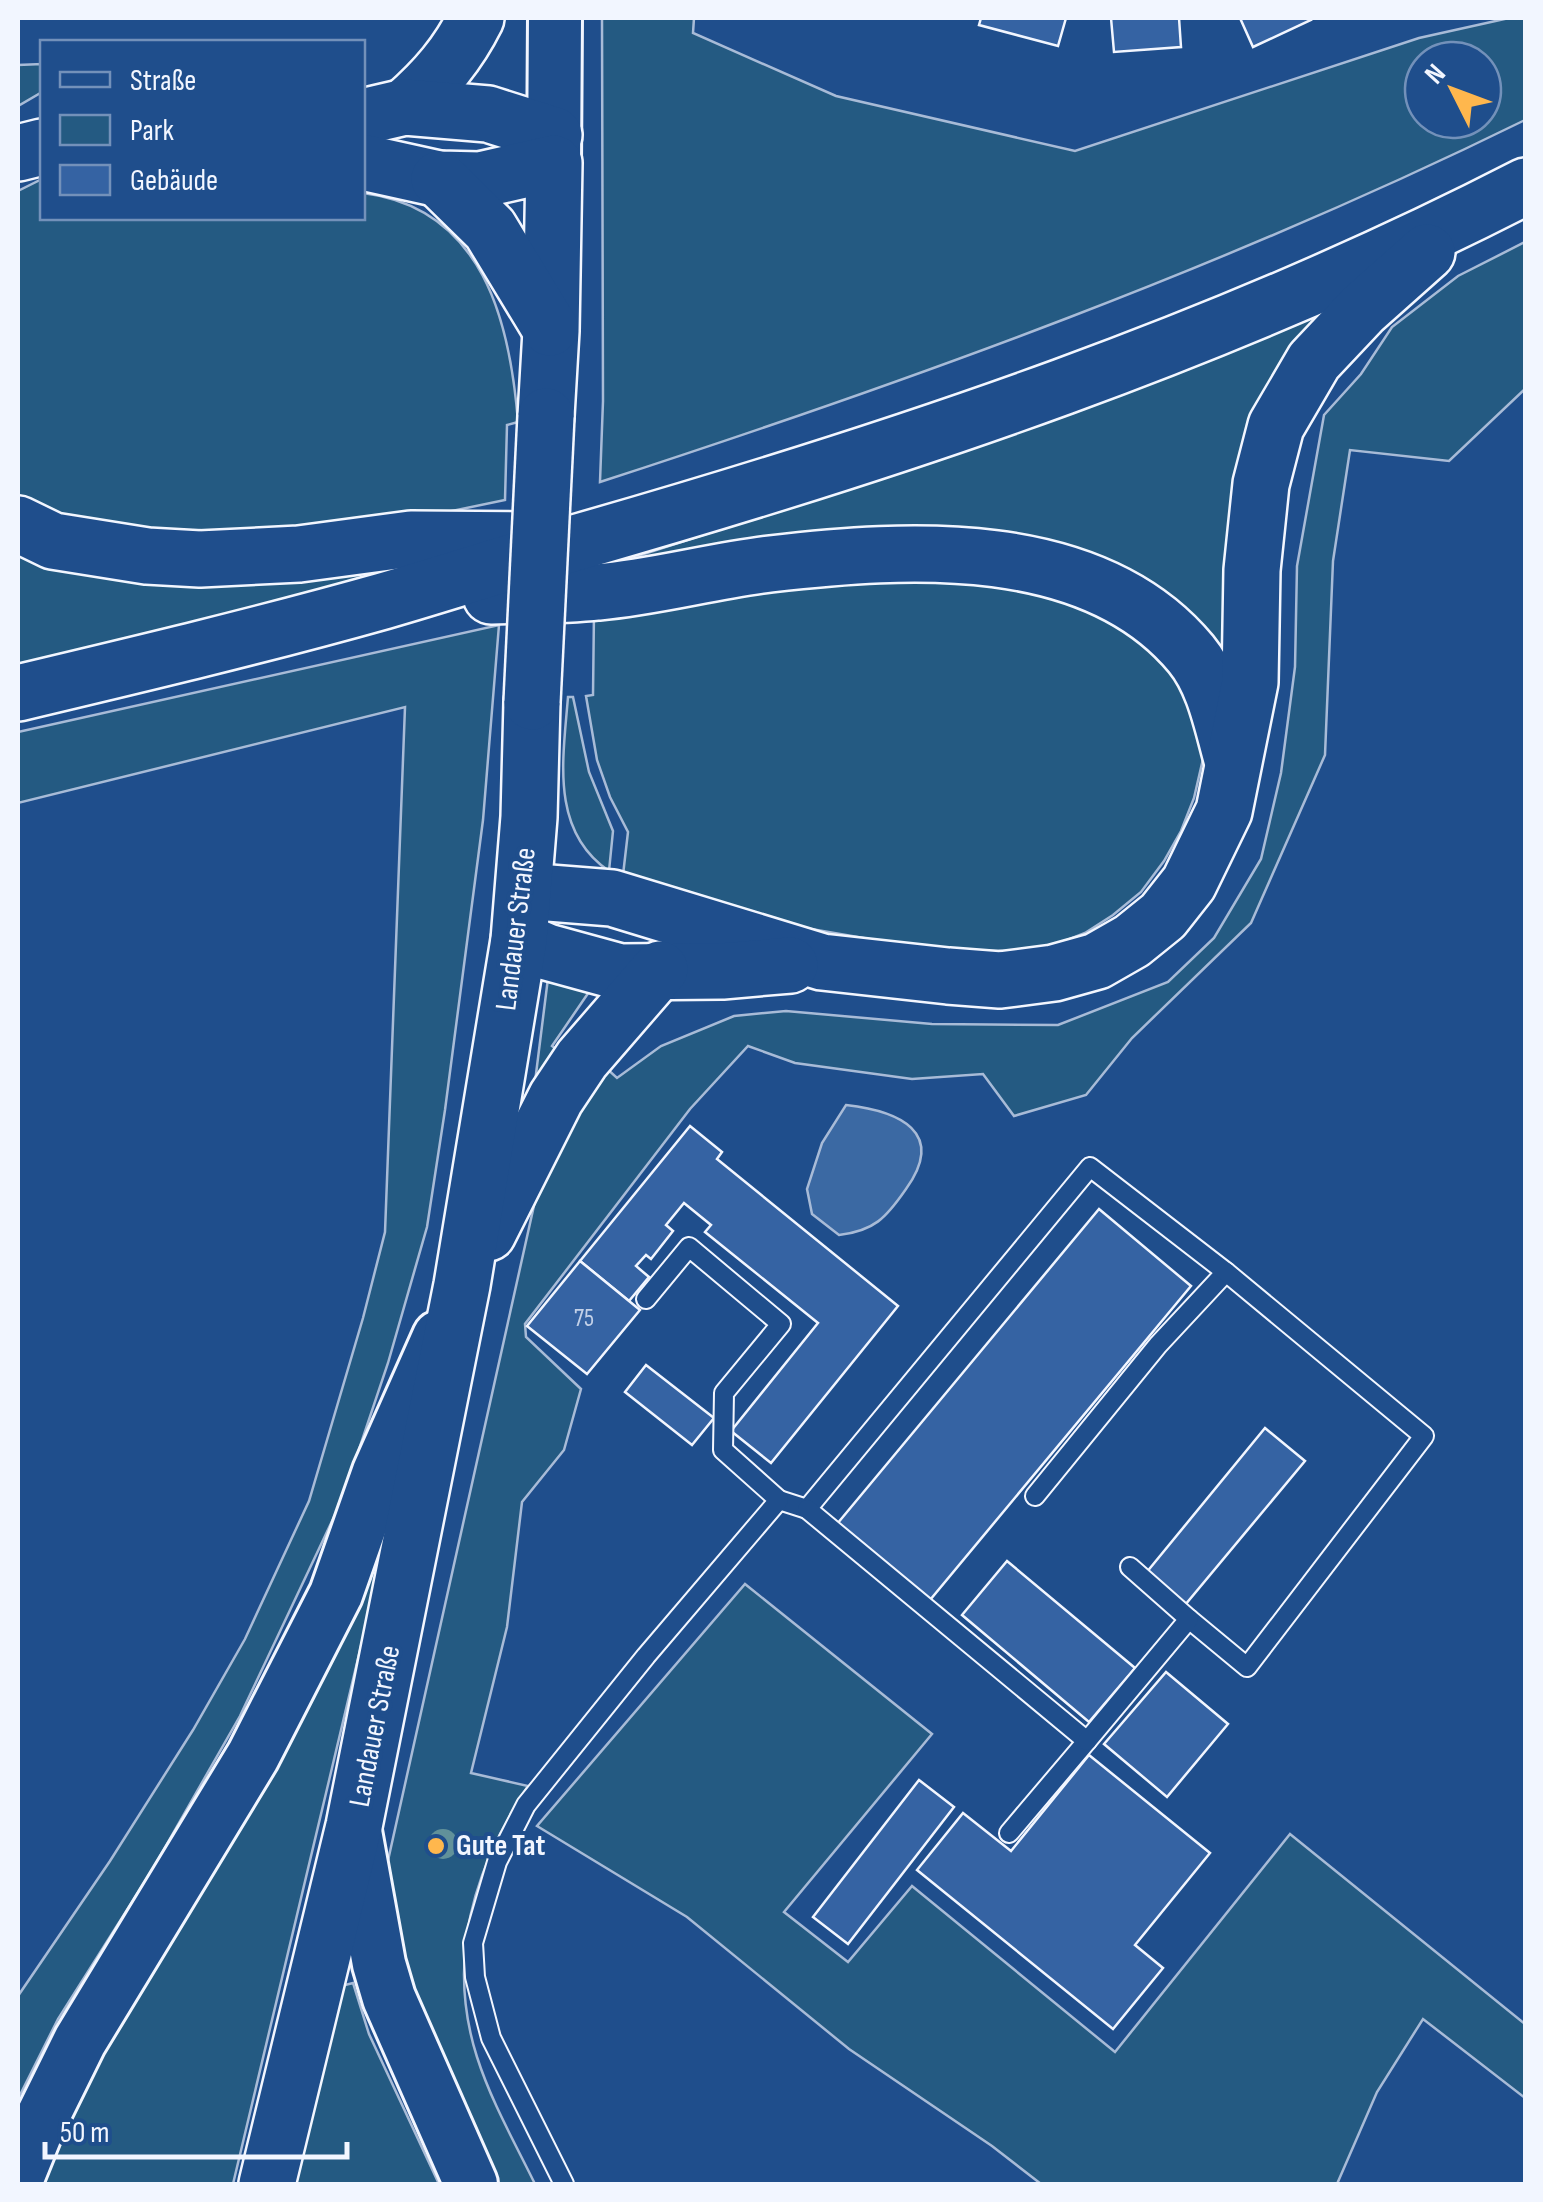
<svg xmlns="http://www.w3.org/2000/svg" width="1543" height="2202" font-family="'Sofia Sans Condensed',sans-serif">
  <rect width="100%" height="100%" fill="#1f4e8c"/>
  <g fill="#245a82" stroke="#a8bbd7" stroke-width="2.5" fill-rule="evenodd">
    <path d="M 602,18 L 694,18 L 693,33 L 836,96 L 1075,151 L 1419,38 L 1509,18 L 1525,18 L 1525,120 C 1228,266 914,380 600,482 L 603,401 ZM 1423,60 L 1483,60 L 1483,120 L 1423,120 Z"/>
    <path d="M 42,64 L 42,92 L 18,106 L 18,65 Z"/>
    <path d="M 42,179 L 42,218 L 362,218 L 363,193 C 483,208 510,321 518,422 L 507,425 L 505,500 L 394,523 L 131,535 L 18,504 L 18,191 Z"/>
    <path d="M 1525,242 L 1525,389 L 1449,461 L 1350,450 L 1333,561 L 1325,755 L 1251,923 L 1132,1038 L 1086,1095 L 1014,1116 L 983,1074 L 912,1079 L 795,1063 L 748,1046 L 690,1109 L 525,1324 L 526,1337 L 581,1389 L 564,1450 L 522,1502 L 507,1627 L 471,1773 L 528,1786 C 473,1869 446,1960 477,2057 C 491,2101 515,2143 535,2184 L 485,2184 L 399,1980 L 385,1874 L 537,1192 L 604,1066 L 617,1078 L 661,1046 L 734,1016 L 786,1011 L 932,1024 L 1058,1025 L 1168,982 L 1214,938 L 1261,859 L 1281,773 L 1295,667 L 1297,566 L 1324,415 L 1361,374 L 1392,327 L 1458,276 Z"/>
    <path d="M 1340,301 L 1233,665 L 1129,580 L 622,569 L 622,561 L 872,481 L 1081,408 Z"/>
    <path d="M 18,550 L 410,568 L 18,668 Z"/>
    <path d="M 992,580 L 1114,616 L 1167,657 L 1200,730 L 1203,759 L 1194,798 L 1181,831 L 1164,861 L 1141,892 L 1113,915 L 1085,933 L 1052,946 L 1015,951 L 973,951 L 875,940 L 747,918 L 623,875 L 628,832 L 610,797 L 597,760 L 586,696 L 593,695 L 594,612 L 800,581 Z"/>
    <path d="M 499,625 L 483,820 L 445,1110 L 427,1227 L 388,1363 L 342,1500 L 240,1716 L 151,1872 L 58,2019 L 18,2099 L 18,1996 L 110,1861 L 193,1730 L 245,1639 L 309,1501 L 363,1318 L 385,1232 L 405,707 L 18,803 L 18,732 Z"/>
    <path d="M 568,697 L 573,697 L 589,772 L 613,831 L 609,871 C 550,831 563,759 568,697 Z"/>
    <path d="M 548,978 L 591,989 L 552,1046 L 566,1057 L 533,1098 Z"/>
    <path d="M 391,1520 L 233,2184 L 31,2184 Z"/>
    <path d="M 745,1584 L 932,1734 L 784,1912 L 848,1962 L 912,1886 L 1115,2052 L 1290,1834 L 1525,2024 L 1525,2098 L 1423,2019 L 1377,2092 L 1337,2184 L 1041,2184 L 992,2146 L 849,2049 L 687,1917 L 537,1826 Z"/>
    <path d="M 353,1983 L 369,2034 L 439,2184 L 288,2184 L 333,1988 Z"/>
  </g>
  <path fill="#3b69a3" stroke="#a8bbd7" stroke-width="2.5" d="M 846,1105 C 899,1111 947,1132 906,1189 C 886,1218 874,1231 839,1235 L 812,1214 L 807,1189 L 822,1143 Z"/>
  <g fill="#3563a3" stroke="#f2f6ff" stroke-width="2.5">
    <path d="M 981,18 L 1066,18 L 1058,46 L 979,25 Z"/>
    <path d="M 1111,18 L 1179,18 L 1181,47 L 1114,52 Z"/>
    <path d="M 1240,18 L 1310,18 L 1311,20 L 1253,47 Z"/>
    <path d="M 690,1126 L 722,1152 L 717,1159 L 898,1306 L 771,1463 L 731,1431 L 818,1323 L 705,1232 L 711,1225 L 684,1203 L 666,1225 L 673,1231 L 651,1259 L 646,1255 L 636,1266 L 649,1277 L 629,1301 L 580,1261 Z"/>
    <path d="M 1099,1209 L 1191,1286 L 930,1600 L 837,1524 Z"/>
    <path d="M 580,1261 L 640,1310 L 587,1374 L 527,1326 Z"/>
    <path d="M 646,1365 L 714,1418 L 692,1445 L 625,1392 Z"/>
    <path d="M 1265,1428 L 1305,1461 L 1185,1605 L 1146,1573 Z"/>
    <path d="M 1007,1561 L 1135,1668 L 1089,1722 L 962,1615 Z"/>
    <path d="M 1166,1672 L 1228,1724 L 1167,1797 L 1104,1744 Z"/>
    <path d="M 1089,1755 L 1210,1853 L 1135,1945 L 1163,1968 L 1113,2029 L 917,1870 L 963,1813 L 1011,1851 Z"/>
    <path d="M 919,1780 L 954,1807 L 848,1944 L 813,1917 Z"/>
  </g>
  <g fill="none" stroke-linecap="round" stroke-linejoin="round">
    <g stroke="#f2f6ff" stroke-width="22">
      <g id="lane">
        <path d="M 1035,1496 L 1158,1345 L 1226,1272"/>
        <path d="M 779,1500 L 807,1509 L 1090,1167 L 1226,1272 L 1424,1436 L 1247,1667 L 1189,1619"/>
        <path d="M 807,1509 L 1087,1741 L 1009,1833"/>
        <path d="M 1087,1741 L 1189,1619 L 1130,1567"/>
        <path d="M 564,2184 L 491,2038 L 475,1977 L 473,1943 L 497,1862 L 526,1805 L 646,1656 L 779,1500 L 723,1450 L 724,1393 L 781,1324 L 689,1247 L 646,1299"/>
      </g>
    </g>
    <g stroke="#f2f6ff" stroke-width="58">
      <g id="secondary">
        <path d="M 554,163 L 555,18"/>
        <path d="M 354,1826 L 379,1964 L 389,1998 L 471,2184"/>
        <path d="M 18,2176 L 39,2124 L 80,2041 L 253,1756 L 336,1594 L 379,1472 L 439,1337"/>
      </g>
    </g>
    <g stroke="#f2f6ff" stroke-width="60">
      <g id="primary">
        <path d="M 405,107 C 436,80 458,54 476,18"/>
        <path d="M 362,117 L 405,107 L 488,114 L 554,135"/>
        <path d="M 18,153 L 42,147"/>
        <path d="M 362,162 L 439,179 L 480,180 L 554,163 L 551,331 L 546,416"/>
        <path d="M 439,179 L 490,229 L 550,328"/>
        <path d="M 18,524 L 53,541 L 147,556 L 200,559 L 299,554 L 411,539 L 528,540"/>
        <path d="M 491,596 C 526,595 562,596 598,592 C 655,587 712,571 770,564 C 907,548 1093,536 1191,654 C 1215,683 1222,724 1232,759"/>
        <path d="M 18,693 C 140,664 262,635 383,601 C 449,582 515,560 582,541 C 906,448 1225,341 1526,186"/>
        <path d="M 524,891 L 612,898 L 822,962 L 948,976 L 1000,980 L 1054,973 L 1097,961 L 1132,941 L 1163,916 L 1189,883 L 1224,811 L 1250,682 L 1252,570 L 1261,484 L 1276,426 L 1314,361 L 1363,309 L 1427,252"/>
        <path d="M 519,940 L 547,952 L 620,972 L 722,971 L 790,965"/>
        <path d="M 488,1233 L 556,1098 L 582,1059 L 660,969"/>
        <path d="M 267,2184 L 354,1826 L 462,1285 L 519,940 L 529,817 L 532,702"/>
      </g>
    </g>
    <use href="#lane" stroke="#1f4e8c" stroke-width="18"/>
    <use href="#secondary" stroke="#1f4e8c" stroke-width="52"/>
    <use href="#primary" stroke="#1f4e8c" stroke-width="55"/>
    <g stroke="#f2f6ff" stroke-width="60" stroke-linecap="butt">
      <path id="primary-bridge" d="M 532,702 L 546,416"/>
    </g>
    <use href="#primary-bridge" stroke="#1f4e8c" stroke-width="55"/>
  </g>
  <circle fill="#61919a" cx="443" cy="1844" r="15"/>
  <circle fill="#ffb74d" stroke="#1f4e8c" stroke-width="4" cx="436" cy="1846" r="10"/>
  <g text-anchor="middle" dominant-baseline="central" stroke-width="8" stroke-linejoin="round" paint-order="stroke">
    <g font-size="25" fill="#c3d1e8">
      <text x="584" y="1318">75</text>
    </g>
    <g font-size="30" fill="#f2f6ff" stroke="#1f4e8c">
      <text transform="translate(516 929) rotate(-83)">Landauer Straße</text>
      <text transform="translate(375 1726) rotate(-79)">Landauer Straße</text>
    </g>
    <g font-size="30" font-weight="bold" fill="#f2f6ff" stroke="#1f4e8c" text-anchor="start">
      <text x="456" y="1846">Gute Tat</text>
    </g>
  </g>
  <rect width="1543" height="2202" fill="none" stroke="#f2f6ff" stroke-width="40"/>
  <rect x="40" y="40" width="325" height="180" fill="#1f4e8c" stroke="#7391ba" stroke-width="2.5"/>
  <rect x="60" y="72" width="50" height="15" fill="#1f4e8c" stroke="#7391ba" stroke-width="2.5"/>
  <text x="130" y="90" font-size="30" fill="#f2f6ff">Straße</text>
  <rect x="60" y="115" width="50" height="30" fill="#245a82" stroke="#7391ba" stroke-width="2.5"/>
  <text x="130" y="140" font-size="30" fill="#f2f6ff">Park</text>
  <rect x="60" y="165" width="50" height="30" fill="#3563a3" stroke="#7391ba" stroke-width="2.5"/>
  <text x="130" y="190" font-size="30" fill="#f2f6ff">Gebäude</text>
  <g transform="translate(1453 90) rotate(312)"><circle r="48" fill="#1f4e8c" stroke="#7391ba" stroke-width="2.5"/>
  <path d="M0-8L18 38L0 25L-18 38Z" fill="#ffb74d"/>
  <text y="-15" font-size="28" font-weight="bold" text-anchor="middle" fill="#f2f6ff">N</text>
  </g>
  <path d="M45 2142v15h302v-15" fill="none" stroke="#f2f6ff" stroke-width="5"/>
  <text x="60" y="2142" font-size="30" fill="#f2f6ff" stroke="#1f4e8c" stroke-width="8" paint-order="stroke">50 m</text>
</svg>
